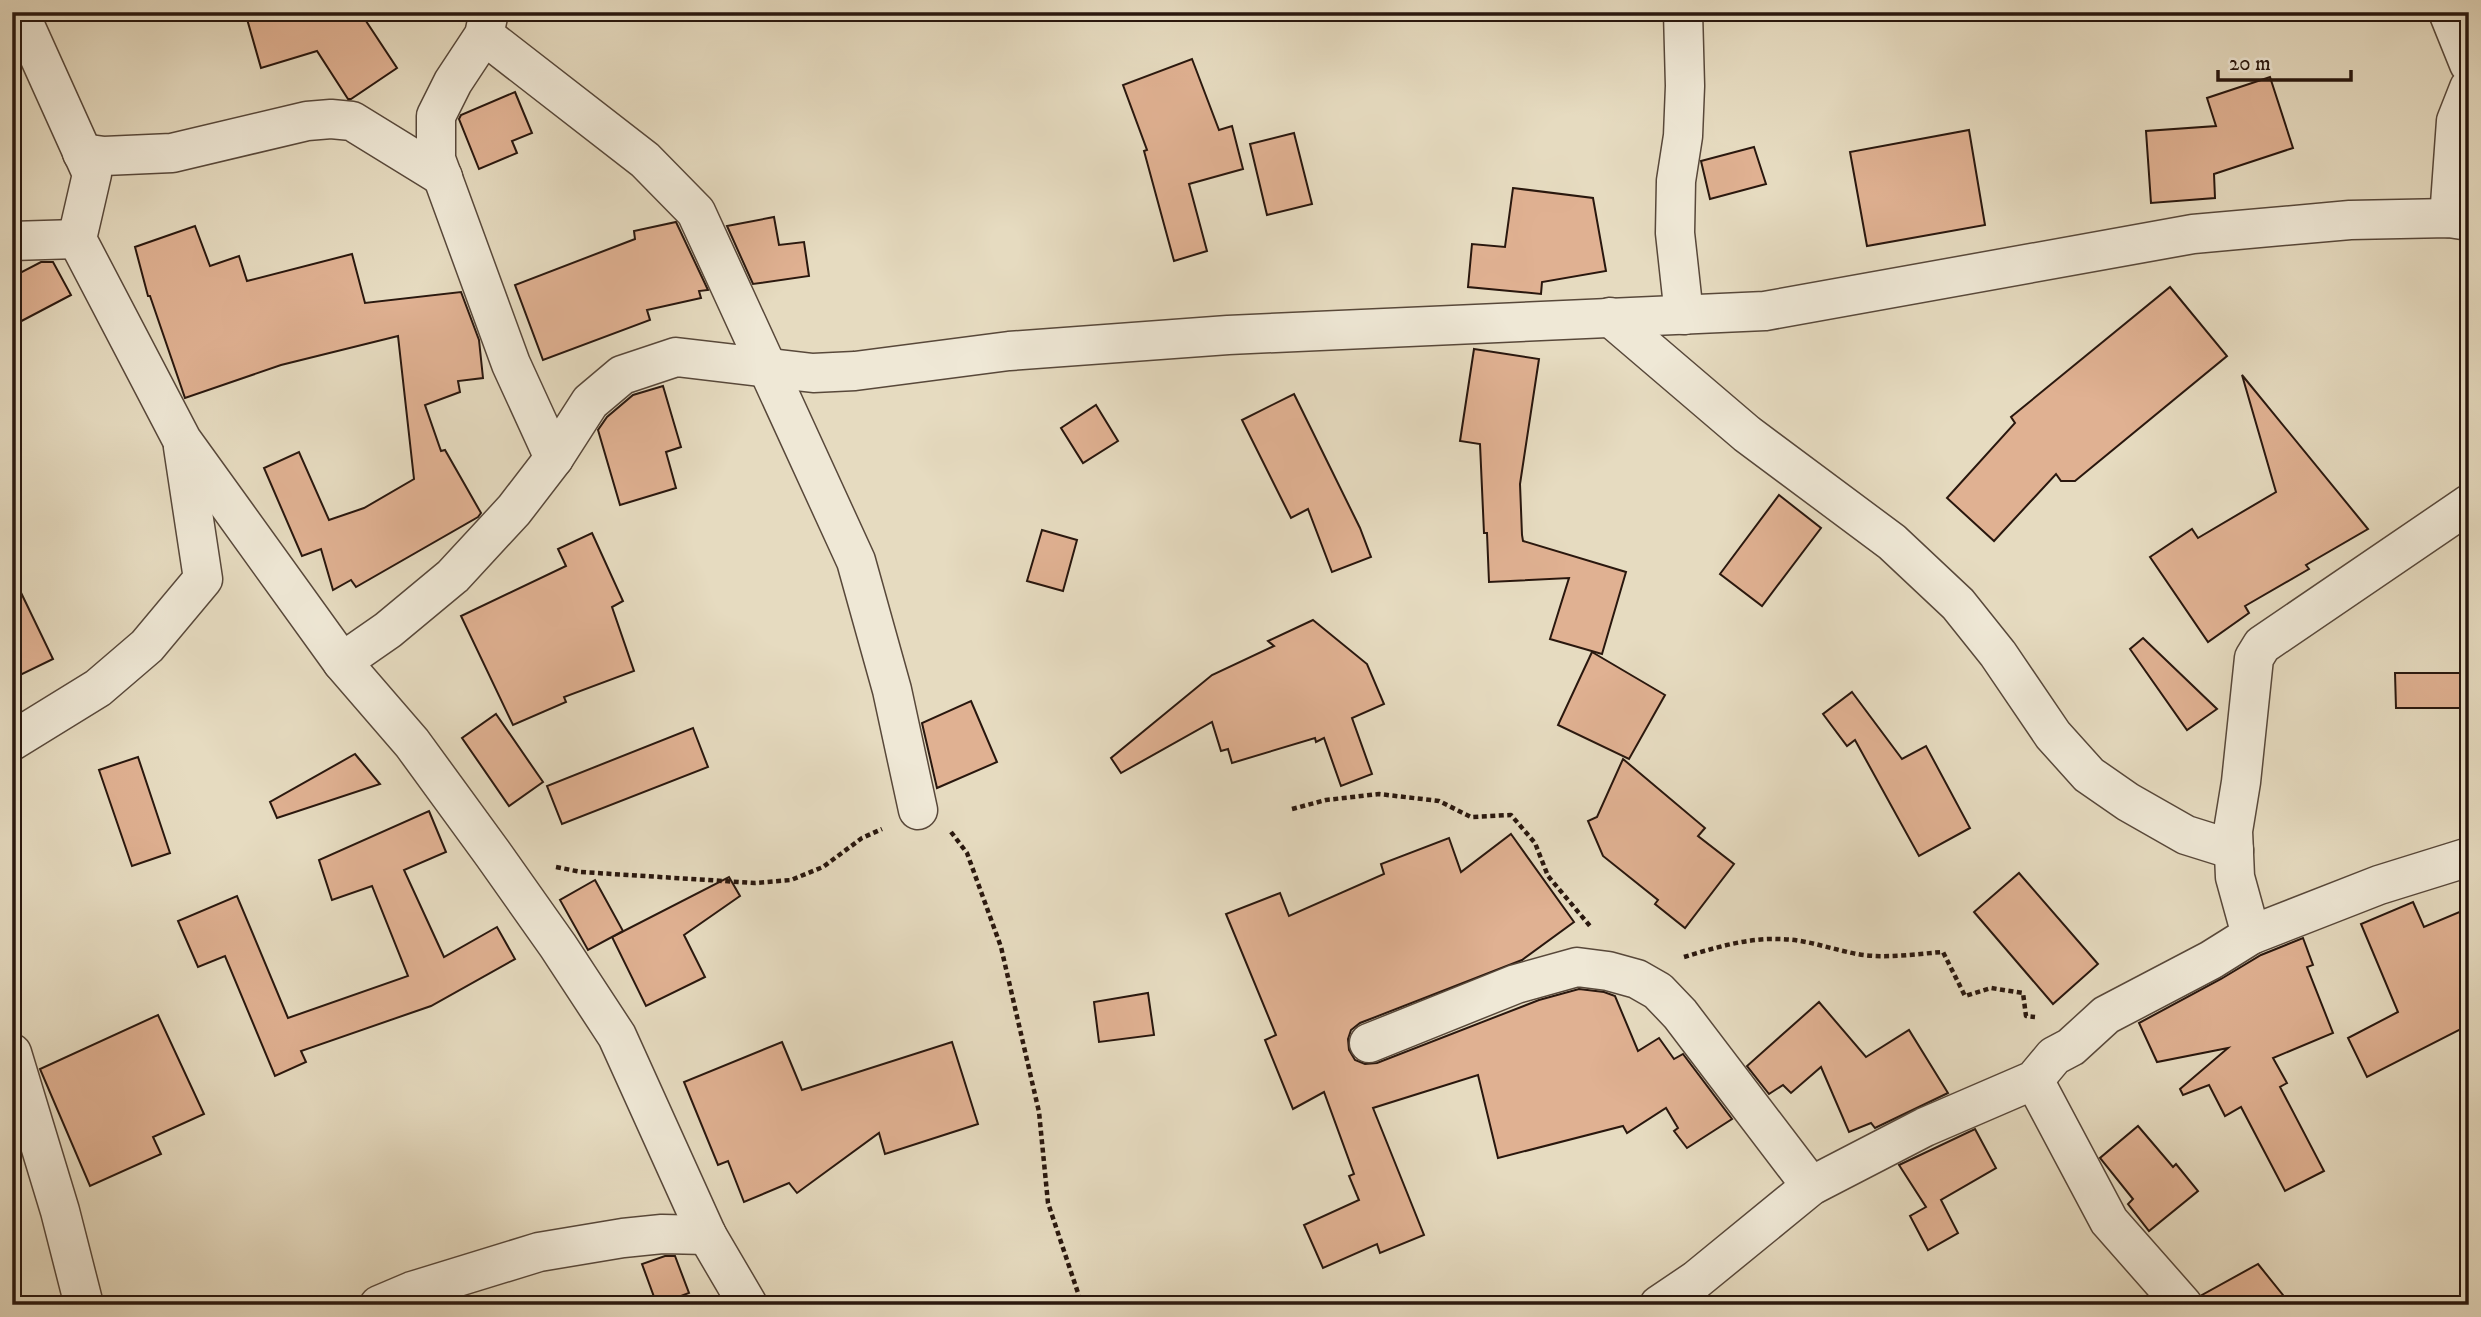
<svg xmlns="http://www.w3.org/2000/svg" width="2481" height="1317" font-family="'IM FELL DW Pica',serif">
  <rect width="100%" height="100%" fill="#e6dbc0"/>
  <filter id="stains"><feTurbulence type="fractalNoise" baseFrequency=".00286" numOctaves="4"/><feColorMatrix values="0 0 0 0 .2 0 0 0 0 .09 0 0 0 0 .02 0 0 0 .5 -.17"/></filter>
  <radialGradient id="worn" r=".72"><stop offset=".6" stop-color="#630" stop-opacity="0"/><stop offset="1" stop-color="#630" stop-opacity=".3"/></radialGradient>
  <g fill="#e0b192" stroke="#29170e" stroke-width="2">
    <path d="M 245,12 L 360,12 L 397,68 L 351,99 L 348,99 L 317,51 L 261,68 Z"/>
    <path d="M 1192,59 L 1219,130 L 1232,126 L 1243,169 L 1189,184 L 1207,251 L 1174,261 L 1144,151 L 1147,150 L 1123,85 Z"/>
    <path d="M 2270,77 L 2293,148 L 2214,174 L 2215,198 L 2151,203 L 2146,131 L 2216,126 L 2207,98 Z"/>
    <path d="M 515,92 L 532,133 L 512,141 L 517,153 L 479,169 L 459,119 L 461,115 Z"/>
    <path d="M 1969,130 L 1985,225 L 1867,246 L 1850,152 Z"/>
    <path d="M 1294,133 L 1312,204 L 1267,215 L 1250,144 Z"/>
    <path d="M 1754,147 L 1766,184 L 1710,199 L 1701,161 Z"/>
    <path d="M 1513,188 L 1593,198 L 1606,271 L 1542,282 L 1541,294 L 1468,287 L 1472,244 L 1505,247 Z"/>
    <path d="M 774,217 L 779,245 L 804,242 L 809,276 L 753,284 L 727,226 Z"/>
    <path d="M 676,222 L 708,290 L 699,291 L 701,298 L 647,310 L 650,320 L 543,360 L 515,285 L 635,239 L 634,231 Z"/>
    <path d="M 195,226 L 210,266 L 239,256 L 247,281 L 352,254 L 365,303 L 461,292 L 479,340 L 483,378 L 458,381 L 460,392 L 425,405 L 441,451 L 445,450 L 481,513 L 478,517 L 356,587 L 351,580 L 333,590 L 321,549 L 302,556 L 264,468 L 299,452 L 329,520 L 364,508 L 414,479 L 398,336 L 281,365 L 185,398 L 150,296 L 148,296 L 135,247 Z"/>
    <path d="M 41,262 L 53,262 L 71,295 L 12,326 L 12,277 Z"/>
    <path d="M 2170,287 L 2227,356 L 2075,481 L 2061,481 L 2056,474 L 1994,541 L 1947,498 L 2015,423 L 2011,417 Z"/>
    <path d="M 1474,349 L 1539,359 L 1520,484 L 1522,535 L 1523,541 L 1626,572 L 1602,654 L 1550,639 L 1569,578 L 1489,582 L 1487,533 L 1484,533 L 1480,444 L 1460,441 Z"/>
    <path d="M 2242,375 L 2368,529 L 2306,565 L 2309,569 L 2245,606 L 2249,613 L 2208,642 L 2150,557 L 2192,529 L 2198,538 L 2276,492 Z"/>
    <path d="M 663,386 L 681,447 L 666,452 L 676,488 L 620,505 L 598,430 L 607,417 L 633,395 Z"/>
    <path d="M 1294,394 L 1360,528 L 1371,557 L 1332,572 L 1308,509 L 1291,518 L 1242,420 Z"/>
    <path d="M 1096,405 L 1118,441 L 1083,463 L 1061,428 Z"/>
    <path d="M 1779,495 L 1821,528 L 1762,606 L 1720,574 Z"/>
    <path d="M 1042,530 L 1077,540 L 1063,591 L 1027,581 Z"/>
    <path d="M 592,533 L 623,601 L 612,607 L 634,671 L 564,697 L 566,702 L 513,725 L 461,616 L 566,566 L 558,549 Z"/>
    <path d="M 12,574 L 53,659 L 12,679 Z"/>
    <path d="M 1313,620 L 1367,664 L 1384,704 L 1352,718 L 1372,774 L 1341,786 L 1324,738 L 1316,742 L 1315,738 L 1232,763 L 1228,749 L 1221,751 L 1212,722 L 1121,773 L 1111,758 L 1212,675 L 1274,646 L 1268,641 Z"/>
    <path d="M 2143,638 L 2217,709 L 2187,730 L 2130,649 Z"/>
    <path d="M 1592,652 L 1665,695 L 1629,759 L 1558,725 Z"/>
    <path d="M 2395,673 L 2460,673 L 2460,708 L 2396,708 Z"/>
    <path d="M 1852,692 L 1902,759 L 1926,746 L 1970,828 L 1919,856 L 1855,740 L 1847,746 L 1823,714 Z"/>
    <path d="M 971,701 L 997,762 L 937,788 L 922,723 Z"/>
    <path d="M 496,714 L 543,782 L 509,806 L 462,738 Z"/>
    <path d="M 693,728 L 708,767 L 562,824 L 547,786 Z"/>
    <path d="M 355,754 L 380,784 L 277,818 L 270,802 Z"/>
    <path d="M 138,757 L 170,853 L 132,866 L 99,770 Z"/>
    <path d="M 1623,759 L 1705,828 L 1698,836 L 1734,864 L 1685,928 L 1655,904 L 1658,900 L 1603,856 L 1588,821 L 1597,817 Z"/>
    <path d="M 429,811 L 446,852 L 404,870 L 444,957 L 497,927 L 515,959 L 431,1006 L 301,1051 L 306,1062 L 275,1076 L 225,956 L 198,967 L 178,921 L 237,896 L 288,1018 L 408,976 L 372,886 L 332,900 L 319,860 Z"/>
    <path d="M 1511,834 L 1574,922 L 1522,960 L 1360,1023 L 1351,1030 L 1348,1039 L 1349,1050 L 1355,1060 L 1365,1064 L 1377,1063 L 1539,1000 L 1579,989 L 1604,992 L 1615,996 L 1638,1051 L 1659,1038 L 1674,1059 L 1683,1054 L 1732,1119 L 1687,1148 L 1674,1131 L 1678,1128 L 1666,1108 L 1627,1133 L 1623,1126 L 1498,1158 L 1478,1075 L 1373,1108 L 1424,1235 L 1380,1253 L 1377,1244 L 1323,1268 L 1304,1225 L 1359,1200 L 1349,1176 L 1354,1174 L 1324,1092 L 1293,1109 L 1265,1040 L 1276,1035 L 1226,914 L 1280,893 L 1289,916 L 1384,874 L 1381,864 L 1449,838 L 1461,872 Z"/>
    <path d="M 2019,873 L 2098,964 L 2053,1004 L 1974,912 Z"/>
    <path d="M 729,877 L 740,896 L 684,935 L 705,977 L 646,1006 L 612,937 Z"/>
    <path d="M 595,880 L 623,931 L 588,950 L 560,900 Z"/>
    <path d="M 2413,902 L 2424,927 L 2469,908 L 2469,1025 L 2367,1077 L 2348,1038 L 2398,1012 L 2361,924 Z"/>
    <path d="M 2303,938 L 2313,965 L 2307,967 L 2333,1033 L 2273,1058 L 2287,1083 L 2280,1087 L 2324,1171 L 2285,1191 L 2241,1107 L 2225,1116 L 2209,1085 L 2183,1095 L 2180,1089 L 2228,1048 L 2157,1062 L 2139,1023 L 2221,979 L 2261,955 Z"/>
    <path d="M 1148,993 L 1154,1035 L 1099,1042 L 1094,1002 Z"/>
    <path d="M 1819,1002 L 1866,1057 L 1909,1030 L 1948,1093 L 1875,1128 L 1871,1123 L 1849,1132 L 1821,1067 L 1791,1093 L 1783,1085 L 1769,1094 L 1747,1066 Z"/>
    <path d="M 158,1015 L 204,1114 L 153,1137 L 161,1154 L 90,1186 L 40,1069 Z"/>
    <path d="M 782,1042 L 802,1090 L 952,1042 L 978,1124 L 885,1154 L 879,1133 L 797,1193 L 789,1183 L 744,1202 L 728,1161 L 718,1165 L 684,1082 Z"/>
    <path d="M 2138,1126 L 2173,1167 L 2176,1164 L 2198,1191 L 2149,1231 L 2128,1204 L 2133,1199 L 2100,1158 Z"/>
    <path d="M 1975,1129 L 1996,1168 L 1941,1200 L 1958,1233 L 1928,1250 L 1910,1216 L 1926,1207 L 1899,1165 Z"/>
    <path d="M 665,1256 L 675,1256 L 689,1293 L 657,1305 L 642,1264 Z"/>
    <path d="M 2258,1264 L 2291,1305 L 2204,1305 L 2202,1295 Z"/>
  </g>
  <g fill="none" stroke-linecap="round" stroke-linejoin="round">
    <g stroke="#58483a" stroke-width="41">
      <g id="street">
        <path d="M 19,12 L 92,174 L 77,239 L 182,440 L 342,662 L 412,743 L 493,854 L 558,946 L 617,1036 L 707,1235 L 748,1305"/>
        <path d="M 489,12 L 484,35 L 453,82 L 436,116 L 436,159 L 511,364 L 554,458"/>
        <path d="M 1683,12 L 1685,86 L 1683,136 L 1676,181 L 1675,233 L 1684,315"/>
        <path d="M 2448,12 L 2469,64"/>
        <path d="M 484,35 L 645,160 L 696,212 L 856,561 L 892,690 L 918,810"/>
        <path d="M 82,153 L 104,156 L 172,153 L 307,121 L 331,119 L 352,121 L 443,177"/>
        <path d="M 2449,218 L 2456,121 L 2469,88"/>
        <path d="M 12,241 L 77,239"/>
        <path d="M 1610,317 L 1747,434 L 1892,542 L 1958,604 L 1998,654 L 2053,735 L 2089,775 L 2128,802 L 2186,835 L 2234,850"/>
        <path d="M 342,662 L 388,630 L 453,576 L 514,510 L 554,458 L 590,402 L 622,375 L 676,357 L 813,373 L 855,371 L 1009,351 L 1228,335 L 1765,311 L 2193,234 L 2350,220 L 2449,218 L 2469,221"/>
        <path d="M 12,741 L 98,688 L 147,646 L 203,579 L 183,447"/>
        <path d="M 2251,935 L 2235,877 L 2233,831 L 2241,782 L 2254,658 L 2262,645 L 2469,504"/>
        <path d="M 1369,1043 L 1516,984 L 1577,967 L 1608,971 L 1637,979 L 1658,991 L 1680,1014 L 1811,1186"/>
        <path d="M 12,1053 L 60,1211 L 84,1305"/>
        <path d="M 2034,1080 L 2109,1221 L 2183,1305"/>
        <path d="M 379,1305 L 412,1291 L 539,1252 L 623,1238 L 662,1234 L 707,1235"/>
        <path d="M 1659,1305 L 1696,1280 L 1811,1186 L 1925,1127 L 2034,1080 L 2054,1056 L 2071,1047 L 2106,1015 L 2211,960 L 2251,935 L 2379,885 L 2469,857"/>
      </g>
    </g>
    <g stroke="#29170e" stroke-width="4.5" stroke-dasharray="5 3.5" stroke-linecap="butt">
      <path d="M 1292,809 L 1326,800 L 1379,794 L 1439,801 L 1471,817 L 1511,815 L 1535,843 L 1548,876 L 1590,926"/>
      <path d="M 951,832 L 967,853 L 1001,947 L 1039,1112 L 1048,1203 L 1082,1305"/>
      <path d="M 556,867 L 581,872 L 755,883 L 791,880 L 823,867 L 862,838 L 882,829"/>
      <path d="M 1684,957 C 1714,948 1746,938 1778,939 C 1806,939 1830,949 1857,954 C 1884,959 1915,954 1943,952 L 1965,996 L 1991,988 L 2023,993 L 2026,1016 L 2035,1017"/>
    </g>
    <use href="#street" stroke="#efe8d6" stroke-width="38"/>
  </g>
  <rect width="2481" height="1317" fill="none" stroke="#e6dbc0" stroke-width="42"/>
  <rect x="14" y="14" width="2453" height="1289" fill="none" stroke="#29170e" stroke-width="3.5"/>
  <rect x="21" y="21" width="2439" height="1275" fill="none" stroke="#29170e" stroke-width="2"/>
  <path d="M2218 70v10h133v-10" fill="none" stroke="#29170e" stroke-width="3.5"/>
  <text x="2229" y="70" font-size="21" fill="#29170e" stroke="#efe8d6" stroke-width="5" paint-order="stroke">20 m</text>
  <rect width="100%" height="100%" filter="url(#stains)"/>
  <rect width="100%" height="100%" fill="url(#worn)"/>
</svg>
